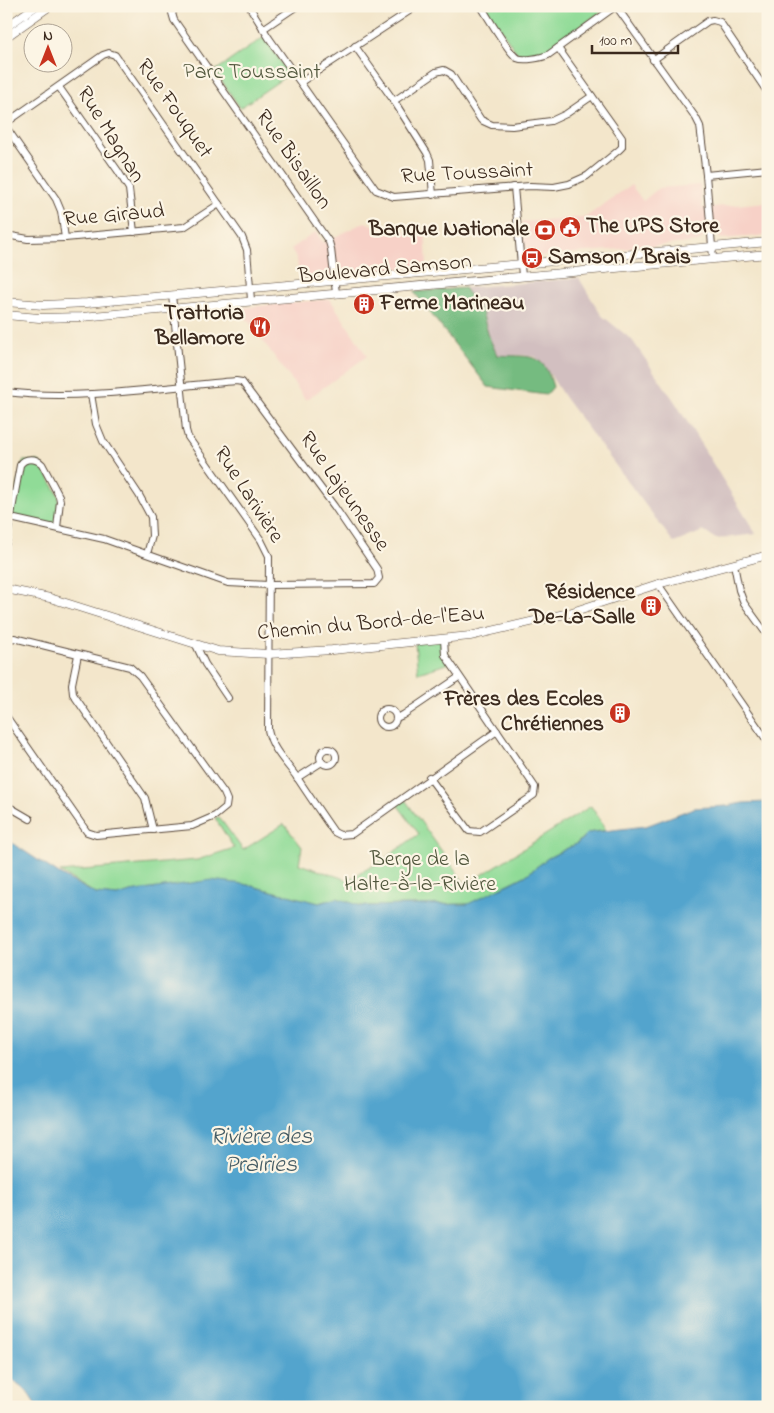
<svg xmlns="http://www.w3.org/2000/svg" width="774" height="1413" font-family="'Indie Flower',sans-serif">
  <rect width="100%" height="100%" fill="#fcf5e5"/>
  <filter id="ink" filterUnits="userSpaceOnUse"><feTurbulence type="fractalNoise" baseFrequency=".02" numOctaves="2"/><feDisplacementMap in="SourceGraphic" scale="10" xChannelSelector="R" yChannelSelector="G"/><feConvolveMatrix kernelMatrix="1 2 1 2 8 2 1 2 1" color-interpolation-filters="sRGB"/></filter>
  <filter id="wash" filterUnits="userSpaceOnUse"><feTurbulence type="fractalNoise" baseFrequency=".0096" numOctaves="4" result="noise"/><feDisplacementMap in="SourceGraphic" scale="20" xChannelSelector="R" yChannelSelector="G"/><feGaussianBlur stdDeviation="1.12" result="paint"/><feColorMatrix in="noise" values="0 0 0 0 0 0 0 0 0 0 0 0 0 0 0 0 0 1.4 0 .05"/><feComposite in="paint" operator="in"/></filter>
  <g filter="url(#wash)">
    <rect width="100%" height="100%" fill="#f3e6cb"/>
    <g fill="#f7d1c7">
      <path d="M 631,185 L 643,201 L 659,188 L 700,185 L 702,208 L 768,202 L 768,235 L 721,239 L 719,236 L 704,236 L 698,242 L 532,257 L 524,252 L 522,222 L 586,217 Z"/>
      <path d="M 365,222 L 390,232 L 425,230 L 427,266 L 299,278 L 297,259 L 291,249 L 316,232 L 323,243 Z"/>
      <path d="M 330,299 L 367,356 L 306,400 L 239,308 Z"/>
    </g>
    <path fill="#d2bfc0" d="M 579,278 L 601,315 L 632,340 L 675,402 L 756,534 L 716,539 L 703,531 L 674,543 L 565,398 L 549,373 L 536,357 L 522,355 L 497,355 L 489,337 L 482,312 L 464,288 Z"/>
    <g fill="#90db97" stroke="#66825a">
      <path d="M 485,6 L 605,6 L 602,11 L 543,53 L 522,55 L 517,53 Z"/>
      <path d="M 264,37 L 289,74 L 240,108 L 215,71 Z"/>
      <path d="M 23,461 L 39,461 L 59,496 L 57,528 L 11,518 Z"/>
      <path d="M 444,639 L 450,663 L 418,673 L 415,643 Z"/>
      <path d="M 403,797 L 466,885 L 591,806 L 606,830 L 587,833 L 576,844 L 548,858 L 525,876 L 469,904 L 361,906 L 337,899 L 319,903 L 244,884 L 161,888 L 130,892 L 118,896 L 96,894 L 60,872 L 197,860 L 234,848 L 215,818 L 219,817 L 243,850 L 284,824 L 302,847 L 299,864 L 348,880 L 384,859 L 419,834 L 396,803 Z"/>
    </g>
    <path fill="#74bb80" stroke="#58724f" d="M 464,288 L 482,312 L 489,337 L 497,355 C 528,358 543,349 553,387 L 546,395 L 488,387 L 414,292 Z"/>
    <path fill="#52a4cd" stroke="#466776" d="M 768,802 L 768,1407 L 37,1407 C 27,1391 24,1385 6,1378 L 6,839 L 59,874 L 96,894 L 118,896 L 130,892 L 211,880 L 244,884 L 319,903 L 337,898 L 361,906 L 468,904 L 525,876 L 548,858 L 578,843 L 587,833 L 646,826 L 694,808 L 726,806 L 743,803 Z"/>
  </g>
  <g filter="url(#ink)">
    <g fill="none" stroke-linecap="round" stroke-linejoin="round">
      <g stroke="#574638" stroke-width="8">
        <g id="minor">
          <path d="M 177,6 L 172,13 L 174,20 L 329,242 L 331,249 L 336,293"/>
          <path d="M 249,6 L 269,38 L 376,190 L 394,197 L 530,186 L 554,187 L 569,184 L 587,176 L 619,150 L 622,147 L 622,138 L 558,48"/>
          <path d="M 481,6 C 487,16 509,53 517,58 C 524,61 541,58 548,55 L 616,6"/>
          <path d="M 616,6 L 696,118 L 700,126 L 706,175 L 713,258"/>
          <path d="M 263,29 L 297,6"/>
          <path d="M 355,46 L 394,101 L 427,153 L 430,160 L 433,195"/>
          <path d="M 653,60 L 708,21 L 713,20 L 720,22 L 768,93"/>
          <path d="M 301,82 L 417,6"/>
          <path d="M 59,87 L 118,171 L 129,189 L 134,232"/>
          <path d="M 394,101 L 436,72 L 444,70 L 451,74 L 481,120 L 492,125 L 512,126 L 551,121 L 566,114 L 592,96"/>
          <path d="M 6,123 L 103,55 L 109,53 L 115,55 L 242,237 L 247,250 L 251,300"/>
          <path d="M 6,127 L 56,199 L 61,211 L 65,238"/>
          <path d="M 706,175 L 768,169"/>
          <path d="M 514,187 L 522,276"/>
          <path d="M 6,235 L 28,239 L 65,238 L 184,227 L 219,204"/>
          <path d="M 172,295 L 186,430 L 188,437 L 261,540 L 269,556 L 268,730 C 272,750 287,763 298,779 C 310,797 322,815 334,832 L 340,835 L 352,834 L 497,731"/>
          <path d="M 6,392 C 79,401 163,387 236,381 L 242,382 L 334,506 L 377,569 L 379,578 L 374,584 L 269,585 L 228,583 L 104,539 L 6,517"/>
          <path d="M 91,394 L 96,424 L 103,441 L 139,495 L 151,517 L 152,536 L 147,554"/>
          <path d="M 6,543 L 20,465 C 25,457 36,458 42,464 L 59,496 L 60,501 L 57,528"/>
          <path d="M 734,564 L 739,590 L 744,603 L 768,636"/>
          <path d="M 658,584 L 768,742"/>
          <path d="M 6,640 L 14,638 L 130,667 L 140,676 L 224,793 L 227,800 L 226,807 L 215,816 L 192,826 L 96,835 L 87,832 L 6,716"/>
          <path d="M 196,645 L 205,664 L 228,698"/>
          <path d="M 78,655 L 72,684 L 73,694 L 145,798 L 153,830"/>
          <circle cx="387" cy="718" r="9"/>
          <path d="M 396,718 L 403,715 L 459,677"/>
          <circle cx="328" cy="757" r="8"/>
          <path d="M 429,777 L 469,831 L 480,832 L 534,795 L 535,787 L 445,655 L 444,639"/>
          <path d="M 297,778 L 322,762"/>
          <path d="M 6,805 L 30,819"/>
        </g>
      </g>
      <g stroke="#574638" stroke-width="9">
        <g id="tertiary">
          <path d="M 6,27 L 36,6"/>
          <path d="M 6,37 L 50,6"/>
          <path d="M 6,302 L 43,305 L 87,303 L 768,242"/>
          <path d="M 6,315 L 39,318 L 82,317 L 768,254"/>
          <path d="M 6,589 L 50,598 L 218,651 L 268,654 L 332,650 L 470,636 L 569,613 L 658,584 L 768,555"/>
        </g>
      </g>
      <use href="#minor" stroke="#fff" stroke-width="6"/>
      <use href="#tertiary" stroke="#fff" stroke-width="8"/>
    </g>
  </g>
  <defs>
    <g id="civic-disc" transform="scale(1.125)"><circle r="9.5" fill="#c8321e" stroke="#fcf5e5"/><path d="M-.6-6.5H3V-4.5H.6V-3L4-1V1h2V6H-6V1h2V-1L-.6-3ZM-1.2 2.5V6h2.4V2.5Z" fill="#fff"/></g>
    <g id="bank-disc" transform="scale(1.125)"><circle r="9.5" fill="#c8321e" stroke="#fcf5e5"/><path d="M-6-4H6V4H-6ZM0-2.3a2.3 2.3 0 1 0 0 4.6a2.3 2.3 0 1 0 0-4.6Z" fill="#fff"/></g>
    <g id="bus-disc" transform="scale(1.125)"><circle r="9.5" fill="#c8321e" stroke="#fcf5e5"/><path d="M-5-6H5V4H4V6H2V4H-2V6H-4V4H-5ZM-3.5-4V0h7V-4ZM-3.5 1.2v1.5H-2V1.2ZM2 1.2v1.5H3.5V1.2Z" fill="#fff"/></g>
    <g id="building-disc" transform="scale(1.125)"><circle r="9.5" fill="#c8321e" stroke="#fcf5e5"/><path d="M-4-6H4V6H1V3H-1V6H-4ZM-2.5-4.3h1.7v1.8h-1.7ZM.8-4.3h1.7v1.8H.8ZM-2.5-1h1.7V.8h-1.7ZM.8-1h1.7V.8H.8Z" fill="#fff"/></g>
    <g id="restaurant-disc" transform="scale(1.125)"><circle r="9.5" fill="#c8321e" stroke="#fcf5e5"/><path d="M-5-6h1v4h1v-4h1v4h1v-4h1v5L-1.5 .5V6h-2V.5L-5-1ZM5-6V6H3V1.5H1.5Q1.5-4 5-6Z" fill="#fff"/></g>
  </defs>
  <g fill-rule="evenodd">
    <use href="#civic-disc" x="570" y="227"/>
    <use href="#bank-disc" x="545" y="230"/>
    <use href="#bus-disc" x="532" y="258"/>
    <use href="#building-disc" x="364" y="304"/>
    <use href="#restaurant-disc" x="260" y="327"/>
    <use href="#building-disc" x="651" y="606"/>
    <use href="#building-disc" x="620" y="713"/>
  </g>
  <g text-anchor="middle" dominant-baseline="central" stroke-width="4.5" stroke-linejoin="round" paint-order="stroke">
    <g font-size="22" fill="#50563c" stroke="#fcf5e5">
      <text x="252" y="73">Parc Toussaint</text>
      <text x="420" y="860">Berge de la<tspan x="420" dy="25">Halte-à-la-Rivière</tspan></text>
    </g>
    <g font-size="22" fill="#3b2a1e" stroke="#fcf5e5">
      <text transform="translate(174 109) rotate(55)">Rue Fouquet</text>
      <text transform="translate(110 135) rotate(58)">Rue Magnan</text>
      <text transform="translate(293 160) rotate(55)">Rue Bisaillon</text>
      <text transform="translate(467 174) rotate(-3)">Rue Toussaint</text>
      <text transform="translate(114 216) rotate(-5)">Rue Giraud</text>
      <text transform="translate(385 270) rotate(-5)">Boulevard Samson</text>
      <text transform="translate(344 492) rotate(55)">Rue Lajeunesse</text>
      <text transform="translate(248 495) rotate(57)">Rue Larivière</text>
      <text transform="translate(371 624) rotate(-5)">Chemin du Bord-de-l'Eau</text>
    </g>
    <g font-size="22" font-weight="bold" fill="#3b2a1e" stroke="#fcf5e5" text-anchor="end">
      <text x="586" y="227" text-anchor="start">The UPS Store</text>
      <text x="529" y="230">Banque Nationale</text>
      <text x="548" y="258" text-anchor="start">Samson / Brais</text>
      <text x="380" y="304" text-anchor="start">Ferme Marineau</text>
      <text x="244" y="314">Trattoria<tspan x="244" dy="25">Bellamore</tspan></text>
      <text x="635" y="593">Résidence<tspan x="635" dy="25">De-La-Salle</tspan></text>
      <text x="604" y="700">Frères des Ecoles<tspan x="604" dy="25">Chrétiennes</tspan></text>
    </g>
    <g font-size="24" font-style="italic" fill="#445b64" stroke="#fcf5e5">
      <text x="261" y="1137">Rivière des<tspan x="261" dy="28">Prairies</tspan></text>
    </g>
  </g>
  <rect width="774" height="1413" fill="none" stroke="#fcf5e5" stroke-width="25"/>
  <g transform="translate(48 48)"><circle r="24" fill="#fcf5e5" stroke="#afa495"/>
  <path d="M0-4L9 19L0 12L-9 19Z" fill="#c8321e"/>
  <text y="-8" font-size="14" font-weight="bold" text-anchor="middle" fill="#3b2a1e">N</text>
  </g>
  <path d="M592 45v8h86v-8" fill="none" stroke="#3b2a1e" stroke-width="2.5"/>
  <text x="599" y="45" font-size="15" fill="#3b2a1e" stroke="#fcf5e5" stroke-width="4" paint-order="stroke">100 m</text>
</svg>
